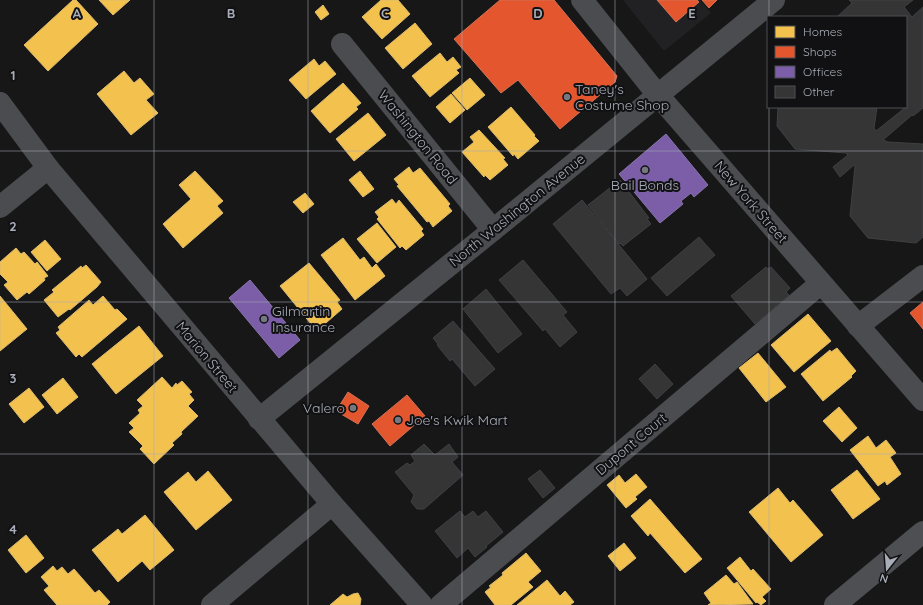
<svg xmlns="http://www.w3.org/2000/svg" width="923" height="605" font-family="Quicksand,sans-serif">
  <rect width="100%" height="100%" fill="#171717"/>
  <path fill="#212123" d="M 623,0 L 700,0 L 711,13 L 664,51 Z"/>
  <g fill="#f2c14e" stroke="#dcbb6e">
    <path d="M 73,0 L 76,0 L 98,24 L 48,71 L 24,45 Z"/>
    <path d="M 99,0 L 130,0 L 113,15 Z"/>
    <path d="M 381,0 L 398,0 L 410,14 L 382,39 L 362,17 Z"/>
    <path d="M 323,5 L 329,14 L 321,20 L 315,12 Z"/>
    <path d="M 415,23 L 432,44 L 403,69 L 385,48 Z"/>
    <path d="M 440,53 L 447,62 L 453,57 L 461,67 L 456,70 L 459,73 L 430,97 L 412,76 Z"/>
    <path d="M 314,59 L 319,66 L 325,61 L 336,74 L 306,99 L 289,80 Z"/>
    <path d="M 124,71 L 134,83 L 140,78 L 154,94 L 146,100 L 158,113 L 131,135 L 97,94 Z"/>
    <path d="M 470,78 L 485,95 L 467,110 L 452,93 Z"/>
    <path d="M 343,83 L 361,103 L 356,107 L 358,109 L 330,133 L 311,111 Z"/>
    <path d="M 451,94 L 465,110 L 450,123 L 436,107 Z"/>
    <path d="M 511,107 L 535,135 L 534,136 L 539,141 L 518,159 L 514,154 L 513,156 L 488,127 Z"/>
    <path d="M 368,113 L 386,135 L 354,161 L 336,139 Z"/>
    <path d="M 479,130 L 505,158 L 503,159 L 508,165 L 490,180 L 485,175 L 484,177 L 462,152 L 474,142 L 470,137 Z"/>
    <path d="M 409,167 L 413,173 L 420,168 L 450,204 L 448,206 L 452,211 L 433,227 L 429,221 L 427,222 L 397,186 L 399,185 L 394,179 Z"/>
    <path d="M 195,171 L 223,201 L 217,206 L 223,213 L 183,248 L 163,224 L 191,199 L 179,185 Z"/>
    <path d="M 360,171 L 374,189 L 363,197 L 349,180 Z"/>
    <path d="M 305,193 L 314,204 L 303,213 L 293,202 Z"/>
    <path d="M 392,199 L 396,204 L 399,200 L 423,229 L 421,231 L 424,235 L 406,250 L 402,246 L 400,248 L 377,219 L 379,217 L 375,212 Z"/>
    <path d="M 377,223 L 396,247 L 377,263 L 357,239 Z"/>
    <path d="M 343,238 L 360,260 L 364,257 L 372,268 L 376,264 L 385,276 L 355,300 L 321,255 Z"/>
    <path d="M 45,240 L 61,259 L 47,271 L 31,252 Z"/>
    <path d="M 16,248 L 21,254 L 24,252 L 35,264 L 37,262 L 48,276 L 44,278 L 45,280 L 29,294 L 27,292 L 17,300 L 4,285 L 8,282 L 0,274 L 0,262 Z"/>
    <path d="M 309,263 L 340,300 L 337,302 L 342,309 L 319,329 L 313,322 L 311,324 L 280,286 Z"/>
    <path d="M 86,265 L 101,282 L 97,287 L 70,310 L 69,309 L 58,317 L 44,300 L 54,292 L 52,290 L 81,266 L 82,268 Z"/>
    <path d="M 0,296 L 27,329 L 0,351 Z"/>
    <path d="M 103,296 L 115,310 L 117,309 L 127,319 L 82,357 L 79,354 L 76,357 L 56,333 L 60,330 L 58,327 L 89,300 L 93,305 Z"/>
    <path d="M 808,314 L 831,341 L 794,372 L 771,345 Z"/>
    <path d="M 139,326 L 163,356 L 116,394 L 92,364 Z"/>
    <path d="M 837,348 L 856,371 L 851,376 L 852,377 L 823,401 L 801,374 L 830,350 L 831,352 Z"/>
    <path d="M 758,353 L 786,387 L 766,402 L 739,368 Z"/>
    <path d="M 162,377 L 172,388 L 176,383 L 177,385 L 182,381 L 192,392 L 189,394 L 194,400 L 188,406 L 198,416 L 181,432 L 182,434 L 172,443 L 174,445 L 154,464 L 140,449 L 143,446 L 129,432 L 134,428 L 129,423 L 140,413 L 138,410 L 143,406 L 137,400 Z"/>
    <path d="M 63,378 L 78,397 L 57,414 L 42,395 Z"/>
    <path d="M 29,388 L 44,407 L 24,423 L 9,404 Z"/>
    <path d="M 839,407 L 857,428 L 842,442 L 823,421 Z"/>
    <path d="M 868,436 L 876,448 L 886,440 L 896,453 L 890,457 L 901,474 L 887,485 L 885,481 L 878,486 L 850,450 Z"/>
    <path d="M 857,470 L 880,499 L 853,519 L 831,490 Z"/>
    <path d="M 208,471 L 232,500 L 196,530 L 164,492 L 188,472 L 196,482 Z"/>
    <path d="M 636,474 L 647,487 L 635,497 L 637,499 L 626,508 L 607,485 L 619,475 L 625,483 Z"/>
    <path d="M 778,488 L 790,503 L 793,500 L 823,535 L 791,562 L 749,512 Z"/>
    <path d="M 650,499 L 702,559 L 685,573 L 650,533 L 648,536 L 631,516 Z"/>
    <path d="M 145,515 L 174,550 L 150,570 L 142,561 L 118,582 L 92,550 L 118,529 L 122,534 Z"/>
    <path d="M 26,535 L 44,558 L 26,573 L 8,550 Z"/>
    <path d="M 624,543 L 636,558 L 620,571 L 608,556 Z"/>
    <path d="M 526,553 L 541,571 L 528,582 L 533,587 L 511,605 L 495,605 L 485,592 L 491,587 L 489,586 L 503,575 L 502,573 Z"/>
    <path d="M 740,557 L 751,571 L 753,569 L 771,589 L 762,597 L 766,601 L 761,605 L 757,602 L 756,603 L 727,568 Z"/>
    <path d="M 53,566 L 57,571 L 62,567 L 68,574 L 74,569 L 95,593 L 99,590 L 110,602 L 107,605 L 57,605 L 44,590 L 49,586 L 41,577 Z"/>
    <path d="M 726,575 L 734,584 L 737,582 L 753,604 L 708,605 L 711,603 L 704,593 Z"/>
    <path d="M 547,580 L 560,596 L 565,591 L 574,602 L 570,605 L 517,605 Z"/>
    <path d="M 358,593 L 361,599 L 360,605 L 330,605 L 343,594 L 347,597 L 353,594 Z"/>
  </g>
  <g fill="#e4572e" stroke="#d27157">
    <path d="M 500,0 L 554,0 L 617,76 L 615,82 L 560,129 L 518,80 L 501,93 L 454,39 Z"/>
    <path d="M 657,0 L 697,0 L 699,2 L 676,22 Z"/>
    <path d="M 702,0 L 717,0 L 709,8 Z"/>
    <path d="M 923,302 L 923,329 L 910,313 Z"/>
    <path d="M 348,392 L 369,406 L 358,424 L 336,411 Z"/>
    <path d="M 407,395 L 425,416 L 390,446 L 372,424 Z"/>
  </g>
  <g fill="#7b5ea7" stroke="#8876ac">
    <path d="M 666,134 L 708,185 L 694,197 L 691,193 L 681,201 L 683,204 L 660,223 L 619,174 Z"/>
    <path d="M 250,280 L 300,340 L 279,358 L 229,298 Z"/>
  </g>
  <g fill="#353536" stroke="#3f4043">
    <path d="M 849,0 L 913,0 L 904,7 L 912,17 L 923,7 L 923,108 L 913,116 L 912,115 L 883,140 L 888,142 L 923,144 L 923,237 L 916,243 L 868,238 L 850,216 L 855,166 L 854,165 L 840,177 L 833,167 L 848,155 L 846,153 L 795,149 L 777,126 L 778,107 L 877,107 L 874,128 L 876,131 L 906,107 L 906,17 L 837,17 L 852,3 Z"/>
    <path d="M 620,180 L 649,218 L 647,219 L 651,224 L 623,246 L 620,243 L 619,244 L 588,205 Z"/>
    <path d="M 582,200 L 647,279 L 627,296 L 620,288 L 611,294 L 553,224 Z"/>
    <path d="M 699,237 L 715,255 L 667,296 L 651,278 Z"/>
    <path d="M 523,260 L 567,312 L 563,315 L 577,332 L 560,347 L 545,329 L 543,331 L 499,280 Z"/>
    <path d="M 766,267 L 768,269 L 771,267 L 790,288 L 786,292 L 789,295 L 755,324 L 731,296 Z"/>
    <path d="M 486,289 L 522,334 L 498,353 L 463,309 Z"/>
    <path d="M 453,321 L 495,369 L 475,386 L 452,359 L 450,361 L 437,345 L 438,344 L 433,338 Z"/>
    <path d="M 655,364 L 673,384 L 657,399 L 639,379 Z"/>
    <path d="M 424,444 L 435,455 L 449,444 L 458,457 L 452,462 L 463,475 L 424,509 L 417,509 L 411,502 L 414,495 L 395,472 L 407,463 L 410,465 L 415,461 L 411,455 Z"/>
    <path d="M 540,470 L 555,488 L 543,498 L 528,479 Z"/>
    <path d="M 460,511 L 465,517 L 473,511 L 478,517 L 486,511 L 503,532 L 486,546 L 487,547 L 475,557 L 468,548 L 457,558 L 435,531 Z"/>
  </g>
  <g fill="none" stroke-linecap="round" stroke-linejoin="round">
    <g stroke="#4b4c50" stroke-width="22">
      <path d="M 582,0 L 657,94 L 923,400"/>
      <path d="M 342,44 L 493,230"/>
      <path d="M 0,103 L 48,168 L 332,504 L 422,605"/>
      <path d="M 0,207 L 48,168"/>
      <path d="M 858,326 L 923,276"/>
      <path d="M 259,419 L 493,230 L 774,0"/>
      <path d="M 212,605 L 332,504"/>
      <path d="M 441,605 L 821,283"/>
    </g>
    <path stroke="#4d4f52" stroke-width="22" d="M 835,605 L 923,532"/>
  </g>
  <path fill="none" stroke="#a8adb8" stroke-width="1" stroke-opacity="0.55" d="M 154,0 L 154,605M 308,0 L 308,605M 462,0 L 462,605M 615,0 L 615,605M 769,0 L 769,17M 769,107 L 769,605M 0,151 L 923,151M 0,302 L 923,302M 0,454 L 923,454"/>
  <g fill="#757880" stroke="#111113" stroke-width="1.5">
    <circle cx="567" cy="97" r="4"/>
    <circle cx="645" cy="170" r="4"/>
    <circle cx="264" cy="319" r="4"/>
    <circle cx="353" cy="408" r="4"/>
    <circle cx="398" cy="420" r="4"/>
  </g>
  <g text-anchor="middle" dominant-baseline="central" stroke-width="4" stroke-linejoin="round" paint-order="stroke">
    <g font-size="14" fill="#a8adb8" stroke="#111113" text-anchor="start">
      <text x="575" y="89">Taney's<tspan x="575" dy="16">Costume Shop</tspan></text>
      <text x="645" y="185" text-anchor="middle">Bail Bonds</text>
      <text x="272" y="311">Gilmartin<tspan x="272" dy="16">Insurance</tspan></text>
      <text x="345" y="408" text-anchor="end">Valero</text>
      <text x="406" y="420">Joe's Kwik Mart</text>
    </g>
    <g font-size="14" fill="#a8adb8" stroke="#111113">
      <text transform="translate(418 137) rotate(51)">Washington Road</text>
      <text transform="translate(751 202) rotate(49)">New York Street</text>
      <text transform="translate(517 210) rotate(-39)">North Washington Avenue</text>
      <text transform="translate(207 357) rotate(50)">Marion Street</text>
      <text transform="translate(631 444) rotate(-40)">Dupont Court</text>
    </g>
  </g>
  <g font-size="13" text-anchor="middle" font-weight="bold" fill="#a8adb8" stroke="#111113" stroke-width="4" stroke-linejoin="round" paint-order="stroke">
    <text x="77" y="18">A</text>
    <text x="231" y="18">B</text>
    <text x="385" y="18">C</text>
    <text x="538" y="18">D</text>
    <text x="692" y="18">E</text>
    <text x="13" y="80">1</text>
    <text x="13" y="231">2</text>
    <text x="13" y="383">3</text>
    <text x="13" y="534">4</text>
  </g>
  <rect x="767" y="16" width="140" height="92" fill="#111113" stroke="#4d4f55"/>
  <rect x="775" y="26" width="20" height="12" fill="#f2c14e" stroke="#4d4f55"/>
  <text x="803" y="36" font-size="12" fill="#a8adb8">Homes</text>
  <rect x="775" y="46" width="20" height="12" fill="#e4572e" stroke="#4d4f55"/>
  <text x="803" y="56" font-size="12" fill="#a8adb8">Shops</text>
  <rect x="775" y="66" width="20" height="12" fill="#7b5ea7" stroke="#4d4f55"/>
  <text x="803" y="76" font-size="12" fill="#a8adb8">Offices</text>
  <rect x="775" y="86" width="20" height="12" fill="#353536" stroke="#4d4f55"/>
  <text x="803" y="96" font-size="12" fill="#a8adb8">Other</text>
  <g transform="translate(887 569) rotate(197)" stroke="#111113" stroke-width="3" paint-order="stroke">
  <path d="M0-3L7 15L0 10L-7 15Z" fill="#a8adb8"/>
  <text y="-6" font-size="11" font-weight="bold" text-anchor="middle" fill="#a8adb8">N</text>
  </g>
</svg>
